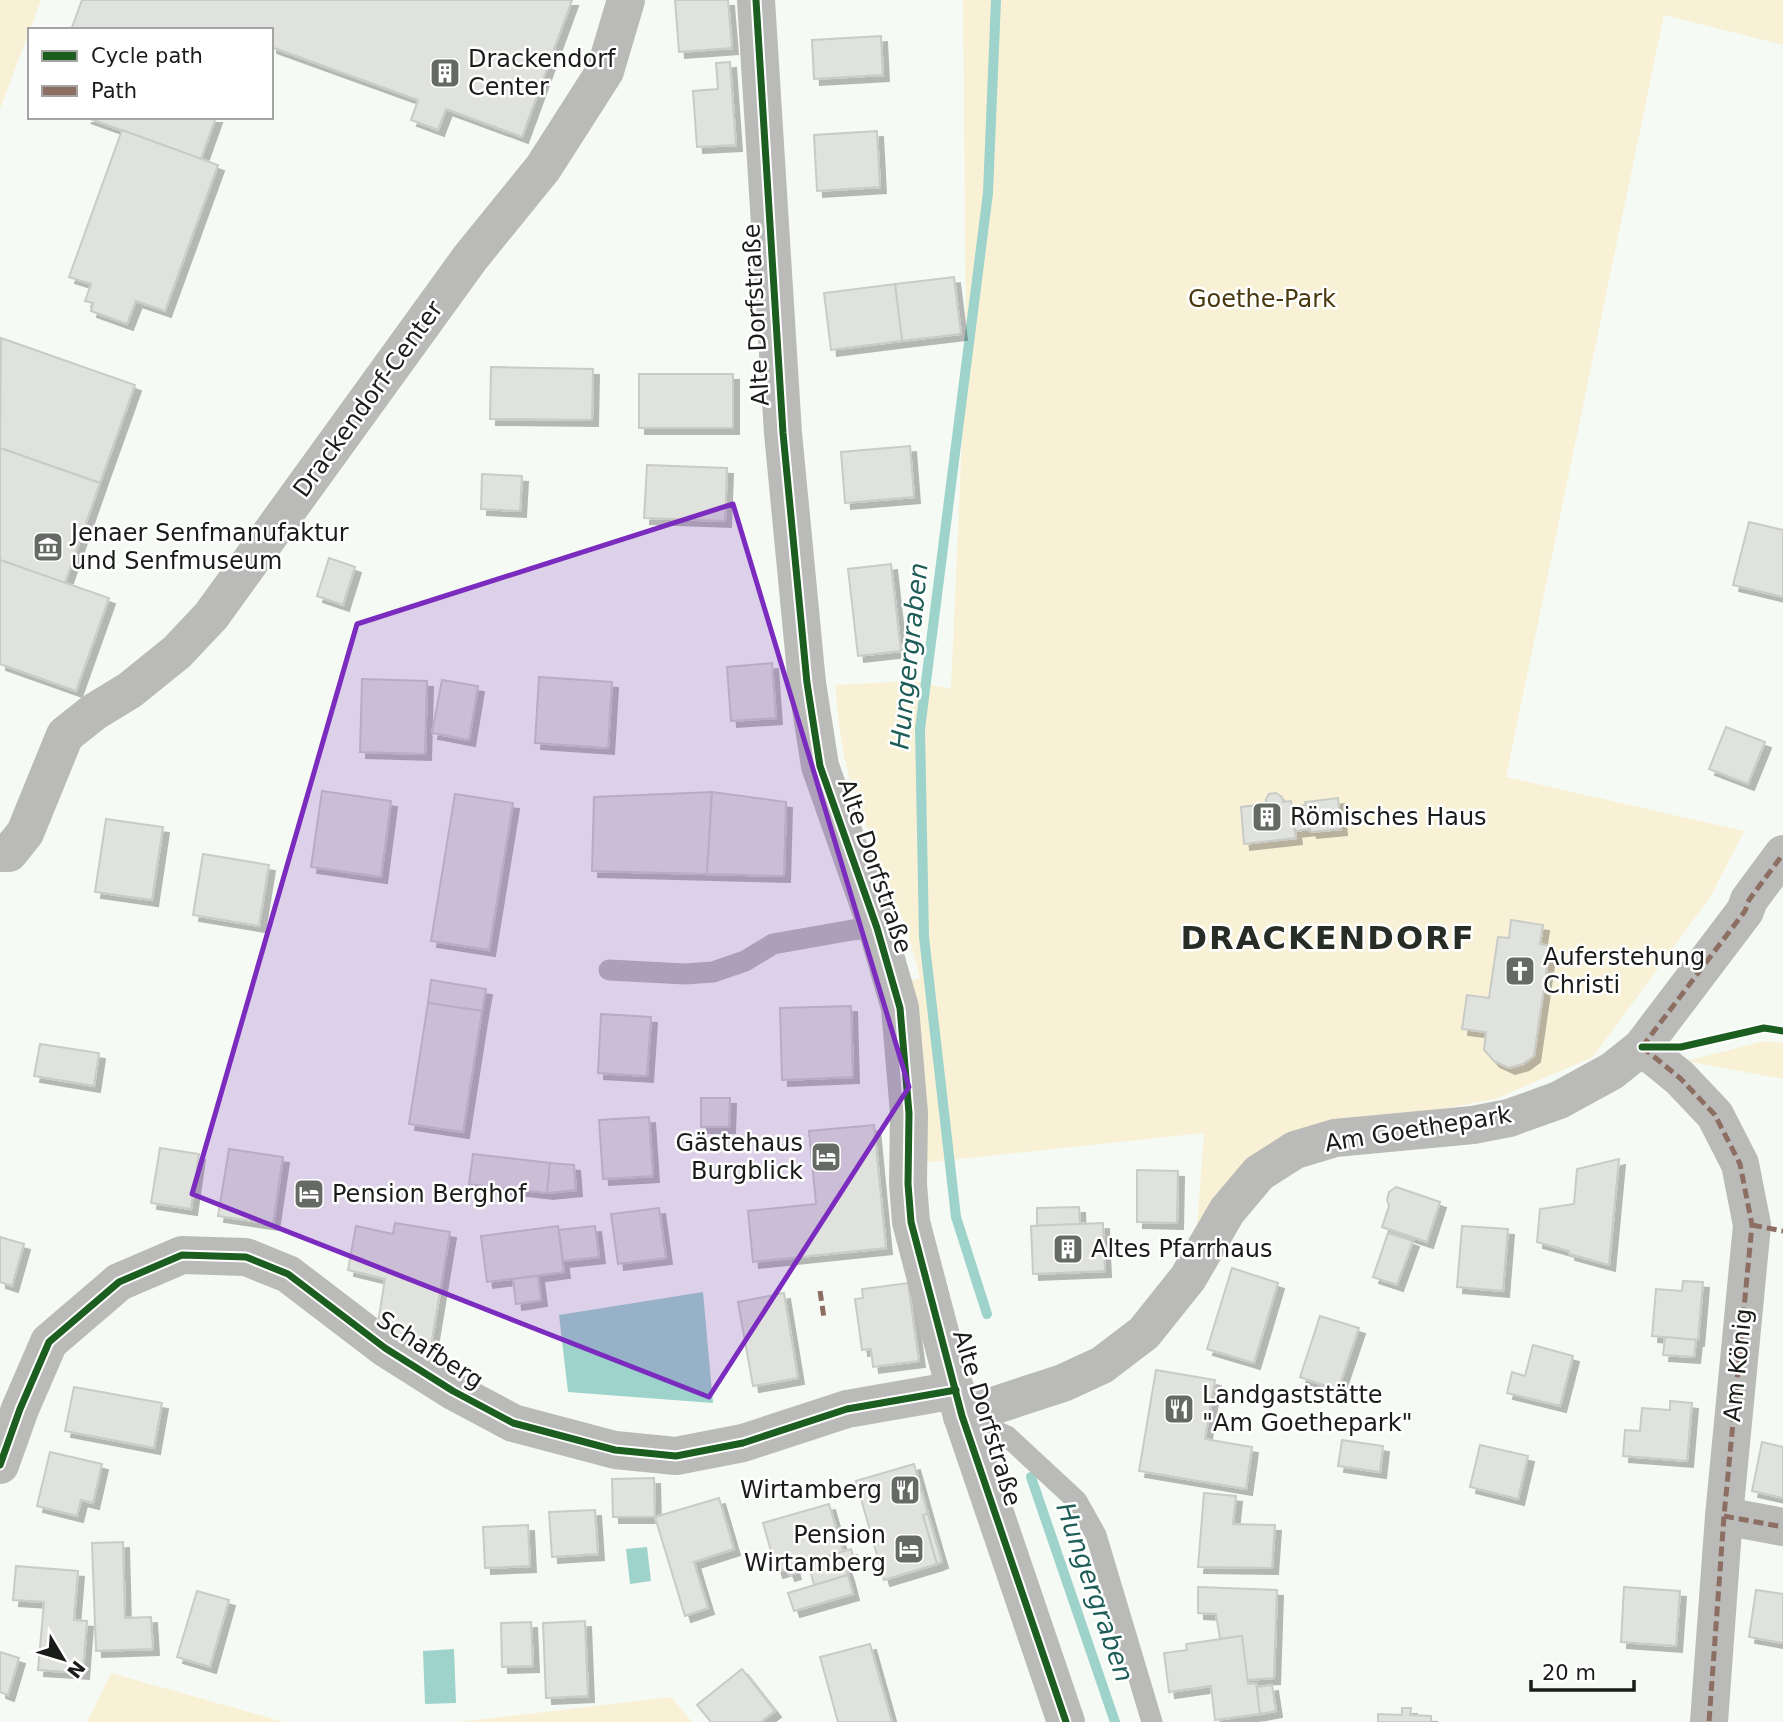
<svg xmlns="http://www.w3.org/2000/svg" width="1783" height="1722" font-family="'DejaVu Sans',sans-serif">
  <defs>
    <filter id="shadow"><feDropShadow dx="6" dy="6" stdDeviation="0" flood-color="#0004"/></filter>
  </defs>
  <rect width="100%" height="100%" fill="#f6faf4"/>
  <g fill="#f9f1d6">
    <path d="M 0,0 L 41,0 L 0,109 Z"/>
    <path d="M 963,0 L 1783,0 L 1783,45 L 1664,15 L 1506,777 L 1744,831 L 1711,896 L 1593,1057 L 1495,1099 L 1384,1120 L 1197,1227 L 1204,1133 L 922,1163 L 908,982 L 920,978 C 905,909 871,847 850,780 C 841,749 838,717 835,685 L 913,681 L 951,689 L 966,347 Z"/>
    <path d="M 1765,1041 L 1783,1043 L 1783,1079 L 1686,1061 Z"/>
    <path d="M 111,1673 L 284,1722 L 87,1722 Z"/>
    <path d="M 671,1697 L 692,1722 L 458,1722 Z"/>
  </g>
  <g fill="#9ed3cb">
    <path d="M 703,1292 L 713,1403 L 568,1392 L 559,1315 Z"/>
    <path d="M 647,1547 L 651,1581 L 630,1584 L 626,1549 Z"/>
    <path d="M 454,1649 L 456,1703 L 425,1704 L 423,1651 Z"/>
  </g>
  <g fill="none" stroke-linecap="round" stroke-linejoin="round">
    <g stroke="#9ed3cb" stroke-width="10">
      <path d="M 987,1314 L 956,1217 L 924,937 L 920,729 L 988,193 L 996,0"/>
      <path d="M 1031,1477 L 1115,1722"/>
    </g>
  </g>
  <g fill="#e0e2dd" stroke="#c9cbc7" stroke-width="2" filter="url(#shadow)">
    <path d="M 82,0 L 572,0 L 522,137 L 446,109 L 438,130 L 411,120 L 418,100 L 271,47 L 271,30 L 71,30 Z"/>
    <path d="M 675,0 L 728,0 L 732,48 L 679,52 Z"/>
    <path d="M 881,36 L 883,75 L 814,79 L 812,40 Z"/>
    <path d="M 730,62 L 736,145 L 697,147 L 693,91 L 718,89 L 716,63 Z"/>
    <path d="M 85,117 L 216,117 L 201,159 Z"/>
    <path d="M 122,130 L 218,165 L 165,311 L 136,301 L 127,324 L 91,311 L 93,303 L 85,301 L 91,284 L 69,277 Z"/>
    <path d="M 877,131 L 880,187 L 817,191 L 814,135 Z"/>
    <path d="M 954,277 L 961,334 L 902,341 L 895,284 Z"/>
    <path d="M 895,284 L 902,341 L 831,350 L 824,293 Z"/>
    <path d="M 1,338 L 135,385 L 100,483 L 0,448 Z"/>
    <path d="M 491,367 L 593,369 L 592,420 L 490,419 Z"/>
    <rect x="639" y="374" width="94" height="54"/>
    <path d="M 910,446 L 914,497 L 845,503 L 841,452 Z"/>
    <path d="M 0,448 L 100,483 L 65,583 L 0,560 Z"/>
    <path d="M 647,465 L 727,468 L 725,521 L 644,518 Z"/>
    <path d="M 482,474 L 522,476 L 520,511 L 481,509 Z"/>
    <path d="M 1749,522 L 1783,530 L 1783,597 L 1733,585 Z"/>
    <path d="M 329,558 L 355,567 L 343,605 L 317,596 Z"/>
    <path d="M 0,560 L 109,598 L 76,691 L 0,664 Z"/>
    <path d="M 891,564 L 901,651 L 858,656 L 848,569 Z"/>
    <path d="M 772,663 L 776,718 L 731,721 L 727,667 Z"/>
    <path d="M 539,677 L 612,682 L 608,748 L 535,743 Z"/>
    <path d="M 362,679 L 427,681 L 425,754 L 360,752 Z"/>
    <path d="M 442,680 L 478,686 L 469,740 L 432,733 Z"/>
    <path d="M 1726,727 L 1765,742 L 1748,784 L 1709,769 Z"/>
    <path d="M 322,791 L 391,801 L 381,877 L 311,867 Z"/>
    <path d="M 712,792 L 707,874 L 592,871 L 594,797 Z"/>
    <path d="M 712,792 L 786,802 L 784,876 L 707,874 Z"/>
    <path d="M 1276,793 L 1282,797 L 1283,802 L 1291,801 L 1296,838 L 1244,844 L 1241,807 L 1266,804 L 1266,799 L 1269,794 Z"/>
    <path d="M 455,794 L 513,803 L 489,950 L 431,941 Z"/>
    <path d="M 1338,798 L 1341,829 L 1311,832 L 1310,829 L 1295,831 L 1292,807 L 1306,805 L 1305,802 Z"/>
    <path d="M 106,819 L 163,827 L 152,900 L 95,892 Z"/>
    <path d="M 203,854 L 269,865 L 259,926 L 193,915 Z"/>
    <path d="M 1511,920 L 1543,925 L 1540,944 L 1550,946 L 1534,1056 L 1523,1064 L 1509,1068 L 1494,1061 L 1484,1050 L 1486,1032 L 1462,1029 L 1467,995 L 1489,998 L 1498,937 L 1509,938 Z"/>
    <path d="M 431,980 L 486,989 L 482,1011 L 428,1003 Z"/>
    <path d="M 428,1003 L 482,1011 L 463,1132 L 409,1124 Z"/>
    <path d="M 851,1006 L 853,1077 L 782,1080 L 780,1008 Z"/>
    <path d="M 601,1014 L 651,1017 L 647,1076 L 598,1073 Z"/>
    <path d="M 40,1044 L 99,1053 L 94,1086 L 34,1076 Z"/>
    <path d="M 701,1098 L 730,1098 L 729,1127 L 701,1127 Z"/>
    <path d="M 649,1117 L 653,1176 L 603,1179 L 599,1120 Z"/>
    <path d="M 874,1125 L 886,1248 L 753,1262 L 748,1211 L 816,1204 L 809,1131 Z"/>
    <path d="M 160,1148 L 199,1154 L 191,1209 L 151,1203 Z"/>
    <path d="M 229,1149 L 283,1157 L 273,1224 L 218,1216 Z"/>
    <path d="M 473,1154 L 550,1163 L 547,1193 L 469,1184 Z"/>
    <path d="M 1619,1159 L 1609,1265 L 1569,1254 L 1569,1251 L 1537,1242 L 1540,1209 L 1574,1204 L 1577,1169 Z"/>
    <path d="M 550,1163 L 574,1165 L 576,1190 L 547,1193 Z"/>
    <path d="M 1137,1170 L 1178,1171 L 1177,1223 L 1137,1222 Z"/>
    <path d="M 1396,1187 L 1440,1202 L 1427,1242 L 1382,1227 L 1389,1206 L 1387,1200 L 1389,1192 Z"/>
    <path d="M 1079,1207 L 1080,1224 L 1037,1226 L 1037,1208 Z"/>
    <path d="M 659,1208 L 666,1258 L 618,1264 L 611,1214 Z"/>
    <path d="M 395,1223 L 450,1232 L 431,1346 L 377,1329 L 385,1279 L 348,1270 L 356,1226 L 393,1234 Z"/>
    <path d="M 1103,1223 L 1105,1271 L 1033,1274 L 1031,1226 Z"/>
    <path d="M 558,1226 L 564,1272 L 487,1282 L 481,1236 Z"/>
    <path d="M 595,1226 L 599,1257 L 563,1261 L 559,1230 Z"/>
    <path d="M 1462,1226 L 1508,1229 L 1503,1291 L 1457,1287 Z"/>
    <path d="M 1388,1233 L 1413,1241 L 1397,1285 L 1373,1277 Z"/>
    <path d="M 0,1237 L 24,1244 L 12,1286 L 0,1282 Z"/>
    <path d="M 1232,1268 L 1278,1283 L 1254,1363 L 1207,1349 Z"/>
    <path d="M 538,1276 L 541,1300 L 516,1304 L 513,1279 Z"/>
    <path d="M 1683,1281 L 1703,1282 L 1698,1340 L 1652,1336 L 1656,1289 L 1682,1291 Z"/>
    <path d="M 908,1283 L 919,1361 L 873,1367 L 871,1349 L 862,1350 L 855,1299 L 863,1298 L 862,1289 Z"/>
    <path d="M 784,1293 L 798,1378 L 753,1386 L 738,1302 Z"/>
    <path d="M 1320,1316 L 1359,1328 L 1338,1390 L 1300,1377 Z"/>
    <path d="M 1665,1337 L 1696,1340 L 1694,1357 L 1663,1355 Z"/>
    <path d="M 1533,1345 L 1573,1356 L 1560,1406 L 1507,1393 L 1512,1372 L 1525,1376 Z"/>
    <path d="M 1156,1370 L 1215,1380 L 1205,1439 L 1252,1447 L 1246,1489 L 1139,1471 Z"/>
    <path d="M 74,1387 L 162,1403 L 154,1448 L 65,1431 Z"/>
    <path d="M 1670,1401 L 1692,1403 L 1687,1461 L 1623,1456 L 1625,1430 L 1640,1431 L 1642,1408 L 1670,1410 Z"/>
    <path d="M 1342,1440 L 1383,1446 L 1380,1472 L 1338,1466 Z"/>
    <path d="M 1762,1442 L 1783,1447 L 1783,1498 L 1752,1491 Z"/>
    <path d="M 1480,1445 L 1528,1456 L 1518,1499 L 1470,1487 Z"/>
    <path d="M 50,1452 L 102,1464 L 93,1503 L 81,1500 L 77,1516 L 37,1506 Z"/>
    <path d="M 914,1464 L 928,1514 L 923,1515 L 937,1564 L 884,1580 L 856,1481 Z"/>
    <path d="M 654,1478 L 655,1517 L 613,1517 L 612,1479 Z"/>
    <path d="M 1204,1493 L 1236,1496 L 1233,1524 L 1275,1525 L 1272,1568 L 1198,1567 Z"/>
    <path d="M 719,1498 L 734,1549 L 694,1562 L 708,1608 L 685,1616 L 655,1517 Z"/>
    <path d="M 829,1504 L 843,1552 L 793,1567 L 795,1573 L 789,1575 L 787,1569 L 777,1572 L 763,1523 Z"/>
    <path d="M 595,1510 L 598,1554 L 552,1557 L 549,1512 Z"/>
    <path d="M 928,1514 L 942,1562 L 937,1564 L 923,1515 Z"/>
    <path d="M 528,1525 L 530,1566 L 485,1568 L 483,1527 Z"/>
    <path d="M 123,1542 L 125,1618 L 151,1617 L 153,1649 L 96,1651 L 92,1543 Z"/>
    <path d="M 851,1549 L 855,1563 L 845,1566 L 848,1575 L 814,1585 L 808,1562 Z"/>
    <path d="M 16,1566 L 78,1571 L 74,1620 L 87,1621 L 83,1673 L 38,1670 L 44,1602 L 13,1600 Z"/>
    <path d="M 848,1575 L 853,1594 L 794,1611 L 788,1593 Z"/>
    <path d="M 1198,1587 L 1277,1590 L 1274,1678 L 1247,1680 L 1242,1636 L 1220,1639 L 1216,1614 L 1198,1613 Z"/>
    <path d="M 1624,1587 L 1680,1591 L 1676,1646 L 1621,1642 Z"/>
    <path d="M 1756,1590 L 1783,1594 L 1783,1643 L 1749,1637 Z"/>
    <path d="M 197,1591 L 229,1600 L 210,1667 L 177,1657 Z"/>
    <path d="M 585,1621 L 588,1696 L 546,1698 L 543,1623 Z"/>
    <path d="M 531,1622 L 533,1666 L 502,1667 L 501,1623 Z"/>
    <path d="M 1242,1636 L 1248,1684 L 1256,1683 L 1260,1714 L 1215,1720 L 1211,1686 L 1169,1692 L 1164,1653 L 1187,1650 L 1186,1644 Z"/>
    <path d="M 870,1644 L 892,1722 L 838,1722 L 820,1657 Z"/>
    <path d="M 0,1652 L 19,1658 L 8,1695 L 0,1692 Z"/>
    <path d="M 742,1669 L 775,1711 L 761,1722 L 711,1722 L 697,1705 Z"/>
    <path d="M 1272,1685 L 1276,1711 L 1260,1714 L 1257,1687 Z"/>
    <path d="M 1402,1708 L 1411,1708 L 1410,1715 L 1431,1716 L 1431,1722 L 1378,1722 L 1378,1714 L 1402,1715 Z"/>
  </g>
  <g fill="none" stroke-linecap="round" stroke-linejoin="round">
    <g stroke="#babbb8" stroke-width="21">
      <path d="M 609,970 L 685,974 L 713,972 L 745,961 L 773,944 L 852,930 L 877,928"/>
      <path d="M 965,1417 L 1007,1436 L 1077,1501 L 1096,1535 L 1152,1722"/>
    </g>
    <g stroke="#babbb8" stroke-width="38">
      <path d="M 756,0 L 783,433 L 807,683 L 820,766 L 877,928 L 900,1008 L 909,1113 L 908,1184 L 911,1222 L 962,1416 L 1066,1722"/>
      <path d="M 0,853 L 9,853 L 25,833 L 65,735 L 94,712 L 130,690 L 177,652 L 211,616 L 470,258 L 543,168 L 605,71 L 626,0"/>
      <path d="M 1642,1047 L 1680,1078 L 1715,1115 L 1740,1164 L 1752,1225 L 1724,1516 L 1709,1722"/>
      <path d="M 962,1416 L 1063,1383 L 1102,1365 L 1144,1333 L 1188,1278 L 1227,1211 L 1259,1173 L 1295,1150 L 1335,1138 L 1473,1125 L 1509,1118 L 1559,1100 L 1612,1071 L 1642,1047 L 1745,911 L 1749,900 L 1783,854"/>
      <path d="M 0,1465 L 20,1409 L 49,1342 L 119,1282 L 182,1255 L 246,1257 L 288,1274 L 385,1348 L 453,1391 L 513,1423 L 615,1450 L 676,1456 L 743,1443 L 847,1409 L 956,1390"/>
      <path d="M 1724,1516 L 1783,1527"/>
    </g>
    <g stroke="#8d6e63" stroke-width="5" stroke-dasharray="10 5" stroke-linecap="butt">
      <path d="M 1642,1047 L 1680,1078 L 1715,1115 L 1740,1164 L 1752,1225 L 1724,1516 L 1709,1722"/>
      <path d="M 1642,1047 L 1745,911 L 1749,900 L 1783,854"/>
      <path d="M 1752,1225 L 1783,1231"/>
      <path d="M 820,1291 L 824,1318"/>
      <path d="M 1724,1516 L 1783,1527"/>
    </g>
    <g stroke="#fff" stroke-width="11">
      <g id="cycleway">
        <path d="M 756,0 L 783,433 L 807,683 L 820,766 L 877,928 L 900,1008 L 909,1113 L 908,1184 L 911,1222 L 962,1416 L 1066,1722"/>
        <path d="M 1642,1047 L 1681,1047 L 1764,1028 L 1783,1031"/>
        <path d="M 0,1465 L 20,1409 L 49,1342 L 119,1282 L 182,1255 L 246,1257 L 288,1274 L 385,1348 L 453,1391 L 513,1423 L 615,1450 L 676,1456 L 743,1443 L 847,1409 L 956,1390"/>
      </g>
    </g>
    <use href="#cycleway" stroke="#1b5e20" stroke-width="7"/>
  </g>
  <path fill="#7b2cbf" fill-opacity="0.2" stroke="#7b2cbf" stroke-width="5" stroke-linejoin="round" d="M 733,504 L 909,1087 L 709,1397 L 192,1194 L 357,624 Z"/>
  <defs>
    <g id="building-square" transform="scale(1.575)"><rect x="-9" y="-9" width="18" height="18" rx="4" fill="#666a65" stroke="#fff"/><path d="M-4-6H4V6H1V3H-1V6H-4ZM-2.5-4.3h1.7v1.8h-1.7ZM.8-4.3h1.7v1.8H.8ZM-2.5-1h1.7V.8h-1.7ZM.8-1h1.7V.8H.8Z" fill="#fff"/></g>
    <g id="museum-square" transform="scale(1.575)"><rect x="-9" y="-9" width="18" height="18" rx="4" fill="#666a65" stroke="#fff"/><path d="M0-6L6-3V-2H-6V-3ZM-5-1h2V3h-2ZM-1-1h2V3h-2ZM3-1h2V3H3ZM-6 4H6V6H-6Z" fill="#fff"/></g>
    <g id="church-square" transform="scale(1.575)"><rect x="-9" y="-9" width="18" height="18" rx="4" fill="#666a65" stroke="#fff"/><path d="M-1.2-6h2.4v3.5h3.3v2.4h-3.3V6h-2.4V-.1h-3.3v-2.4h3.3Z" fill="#fff"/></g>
    <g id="hotel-square" transform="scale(1.575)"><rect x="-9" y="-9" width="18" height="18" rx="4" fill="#666a65" stroke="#fff"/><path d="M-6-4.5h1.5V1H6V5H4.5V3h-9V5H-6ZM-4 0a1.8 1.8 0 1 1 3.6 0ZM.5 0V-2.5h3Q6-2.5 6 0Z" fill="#fff"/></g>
    <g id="restaurant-square" transform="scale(1.575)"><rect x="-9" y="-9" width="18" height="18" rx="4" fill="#666a65" stroke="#fff"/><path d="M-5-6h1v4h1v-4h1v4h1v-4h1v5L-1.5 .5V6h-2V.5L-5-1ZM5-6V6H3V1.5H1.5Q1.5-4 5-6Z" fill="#fff"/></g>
  </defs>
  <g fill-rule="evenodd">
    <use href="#building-square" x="445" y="73"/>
    <use href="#museum-square" x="48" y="547"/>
    <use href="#building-square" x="1267" y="817"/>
    <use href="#church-square" x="1520" y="971"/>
    <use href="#hotel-square" x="826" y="1157"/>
    <use href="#hotel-square" x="309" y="1194"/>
    <use href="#building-square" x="1068" y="1249"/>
    <use href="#restaurant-square" x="1179" y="1409"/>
    <use href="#restaurant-square" x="905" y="1490"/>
    <use href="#hotel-square" x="909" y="1549"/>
  </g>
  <g text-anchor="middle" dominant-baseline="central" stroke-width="5" stroke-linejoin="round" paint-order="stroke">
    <g font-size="24" fill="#191c18" stroke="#fff" text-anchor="start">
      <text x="468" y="59">Drackendorf<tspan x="468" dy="28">Center</tspan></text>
      <text x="71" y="533">Jenaer Senfmanufaktur<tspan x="71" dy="28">und Senfmuseum</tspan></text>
      <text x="1290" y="817">Römisches Haus</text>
      <text x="1543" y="957">Auferstehung<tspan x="1543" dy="28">Christi</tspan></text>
      <text x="803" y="1143" text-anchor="end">Gästehaus<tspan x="803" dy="28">Burgblick</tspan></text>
      <text x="332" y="1194">Pension Berghof</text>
      <text x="1091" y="1249">Altes Pfarrhaus</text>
      <text x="1202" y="1395">Landgaststätte<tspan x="1202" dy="28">"Am Goethepark"</tspan></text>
      <text x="882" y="1490" text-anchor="end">Wirtamberg</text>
      <text x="886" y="1535" text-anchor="end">Pension<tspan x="886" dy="28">Wirtamberg</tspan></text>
    </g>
    <g font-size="24" fill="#49390c" stroke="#fff">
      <text x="1262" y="299">Goethe-Park</text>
    </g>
    <g font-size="24" fill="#191c18" stroke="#fff">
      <text transform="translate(756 315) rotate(-93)">Alte Dorfstraße</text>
      <text transform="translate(368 399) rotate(-54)">Drackendorf-Center</text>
      <text transform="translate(875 866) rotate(71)">Alte Dorfstraße</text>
      <text transform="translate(1418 1129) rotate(-9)">Am Goethepark</text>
      <text transform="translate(430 1350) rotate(33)">Schafberg</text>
      <text transform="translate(1738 1365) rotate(-84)">Am König</text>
      <text transform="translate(987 1418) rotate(73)">Alte Dorfstraße</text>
    </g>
    <g font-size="26" font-style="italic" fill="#1e5d57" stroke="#fff">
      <text transform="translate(909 656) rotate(-84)">Hungergraben</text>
      <text transform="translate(1095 1592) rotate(71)">Hungergraben</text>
    </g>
    <g font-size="32" font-weight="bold" letter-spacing="2" fill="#272d25" stroke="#fff">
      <text x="1328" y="938">DRACKENDORF</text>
    </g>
  </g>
  <rect x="28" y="28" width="245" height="91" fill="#ffffff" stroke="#a3a4a3" stroke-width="2"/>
  <rect x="42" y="51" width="35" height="10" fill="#1b5e20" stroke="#a3a4a3" stroke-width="2"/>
  <text x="91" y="63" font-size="21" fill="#191c18">Cycle path</text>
  <rect x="42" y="86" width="35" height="10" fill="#8d6e63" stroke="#a3a4a3" stroke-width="2"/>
  <text x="91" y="98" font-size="21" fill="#191c18">Path</text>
  <g transform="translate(63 1659) rotate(128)" stroke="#ffffff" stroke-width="5" paint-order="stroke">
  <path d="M0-5L12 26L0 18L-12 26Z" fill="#191c18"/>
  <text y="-10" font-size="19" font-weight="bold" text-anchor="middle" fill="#191c18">N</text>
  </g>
  <path d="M1531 1680v10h103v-10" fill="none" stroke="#191c18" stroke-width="3.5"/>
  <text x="1542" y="1680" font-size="21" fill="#191c18" stroke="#ffffff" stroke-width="5" paint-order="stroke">20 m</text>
</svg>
